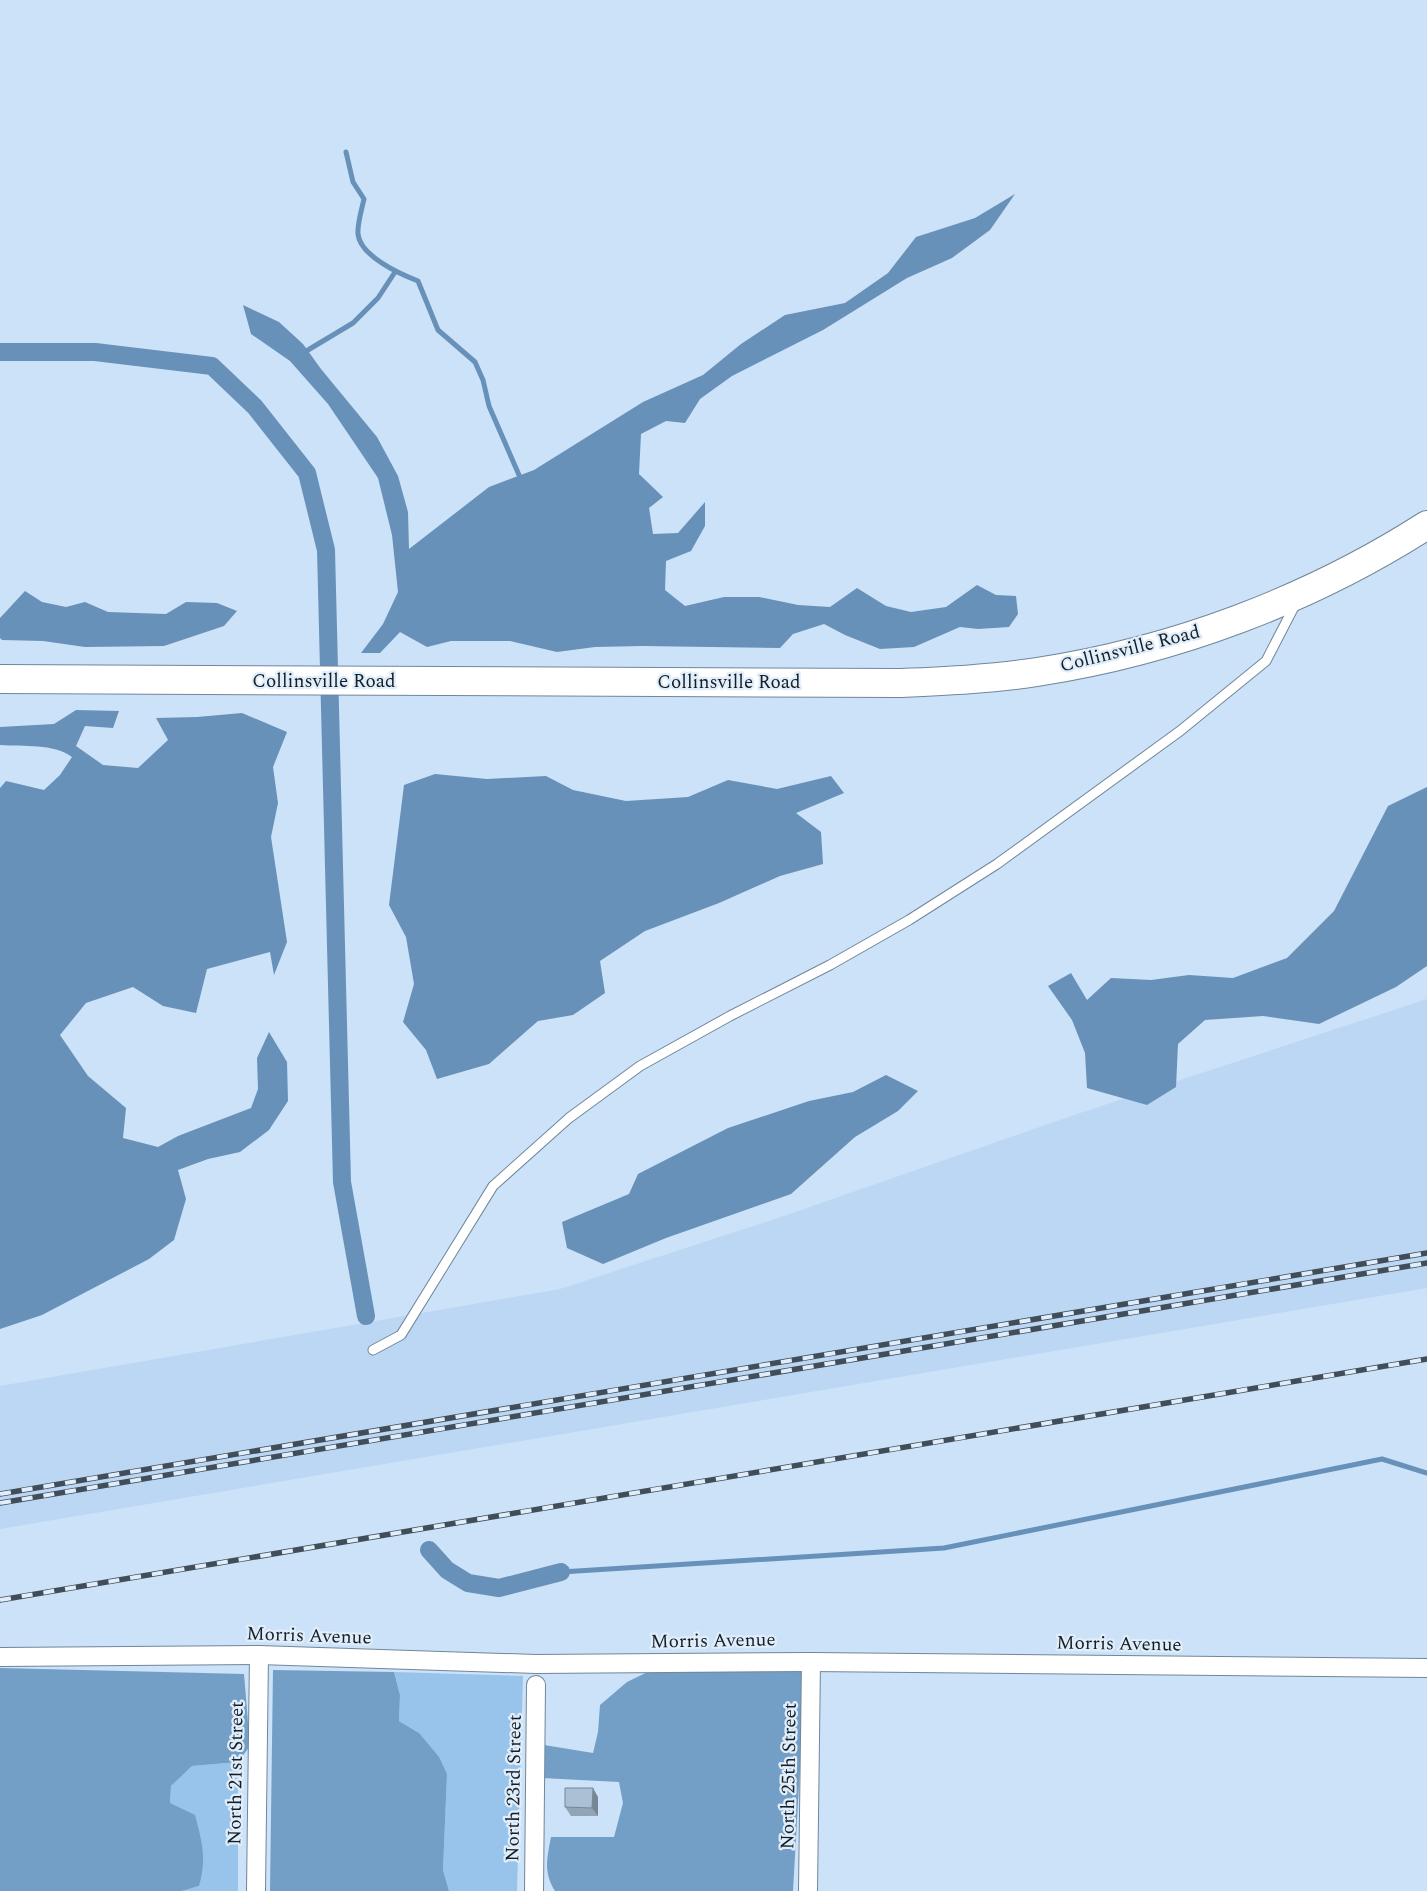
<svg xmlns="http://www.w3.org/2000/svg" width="1427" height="1891" font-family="Spectral,serif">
  <rect width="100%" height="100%" fill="#cbe2f8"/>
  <path fill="#bcd7f3" d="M 1427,999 L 1427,1288 L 0,1529 L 0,1386 L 560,1289 L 781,1217 L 1077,1114 Z"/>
  <g fill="#98c3eb">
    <path d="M 394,1672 L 523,1676 L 517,1891 L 449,1891 L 443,1870 L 447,1774 L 419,1733 L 399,1721 L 400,1695 Z"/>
    <path d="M 238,1762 L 238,1891 L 182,1891 L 199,1886 L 170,1803 L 171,1786 L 192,1766 Z"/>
  </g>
  <g fill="#739ec6">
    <path d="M 806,1662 L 793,1891 L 555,1891 C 543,1872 547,1858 551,1837 L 614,1837 L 623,1803 L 619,1782 L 542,1778 L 544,1745 L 593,1753 L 598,1732 L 600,1705 L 627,1682 L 660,1666 Z"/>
    <path d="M 0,1668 L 244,1674 L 250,1746 L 238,1762 L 192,1766 L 171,1786 L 170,1803 L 195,1815 C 202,1843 207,1857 199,1886 L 182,1891 L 0,1891 Z"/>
    <path d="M 273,1670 L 394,1672 L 400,1695 L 399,1721 L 419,1733 L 439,1757 L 447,1774 L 443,1870 L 449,1891 L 270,1891 Z"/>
  </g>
  <g fill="#6791b8">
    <path d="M 1015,194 L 990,230 L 952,258 L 907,278 L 823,330 L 732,376 L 700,399 L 685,423 L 666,421 L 641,434 L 639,474 L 663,497 L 649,508 L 653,534 L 678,533 L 705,502 L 705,526 L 691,551 L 666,561 L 665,590 L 685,606 L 724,597 L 759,597 L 798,605 L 830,607 L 857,588 L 886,606 L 911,612 L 946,607 L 977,585 L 996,595 L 1016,596 L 1018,614 L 1009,627 L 978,629 L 960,627 L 914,647 L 880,649 L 845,635 L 824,624 L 793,634 L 780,648 L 642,646 L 595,647 L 557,652 L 510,641 L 451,641 L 427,647 L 400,632 L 380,653 L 361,653 L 383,624 L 398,592 L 392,535 L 378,478 L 328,404 L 290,361 L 251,334 L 243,305 L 279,322 L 303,344 L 321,369 L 377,437 L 398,476 L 408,512 L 409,549 L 489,487 L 534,470 L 643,402 L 703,375 L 741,344 L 785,315 L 845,303 L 888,273 L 916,237 L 975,218 Z"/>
    <path d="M 25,591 L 42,602 L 66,607 L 85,602 L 108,612 L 166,614 L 186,602 L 217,603 L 237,611 L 224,626 L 164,646 L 85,647 L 43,641 L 2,640 L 0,638 L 0,618 Z"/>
    <path d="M 76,710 L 119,711 L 113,728 L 85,726 L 76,746 L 103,765 L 138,768 L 168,740 L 156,718 L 197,717 L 242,713 L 287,732 L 273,767 L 278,803 L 271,837 L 287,942 L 274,975 L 270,952 L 207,969 L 196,1013 L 163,1006 L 133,987 L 86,1003 L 60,1035 L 88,1076 L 126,1108 L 123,1138 L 158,1147 L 178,1136 L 251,1108 L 258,1089 L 257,1058 L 269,1032 L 287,1062 L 288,1101 L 269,1130 L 240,1152 L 208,1159 L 178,1170 L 186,1199 L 174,1240 L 149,1259 L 42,1315 L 0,1329 L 0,788 L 6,781 L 44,790 L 60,775 L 72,757 C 53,743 24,747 0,745 L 0,727 L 54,724 Z"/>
    <path d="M 435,774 L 487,779 L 546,776 L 573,790 L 626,801 L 688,797 L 728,780 L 777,789 L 831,776 L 844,793 L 796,813 L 821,832 L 823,864 L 780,876 L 719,903 L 645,931 L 600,961 L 605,993 L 573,1015 L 538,1021 L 489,1064 L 437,1079 L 426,1050 L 403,1022 L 414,984 L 406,937 L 389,905 L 404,785 Z"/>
    <path d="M 1427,787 L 1427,966 L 1396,987 L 1319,1024 L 1263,1016 L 1205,1020 L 1178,1044 L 1176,1087 L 1147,1105 L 1087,1088 L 1085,1053 L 1072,1020 L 1048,986 L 1071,973 L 1087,1000 L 1111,978 L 1151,980 L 1189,975 L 1233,978 L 1287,958 L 1334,911 L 1388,806 Z"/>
    <path d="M 886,1075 L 918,1091 L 898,1111 L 855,1137 L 791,1194 L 666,1238 L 603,1264 L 567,1248 L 562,1222 L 629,1194 L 638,1174 L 728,1128 L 809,1101 L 853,1092 Z"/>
  </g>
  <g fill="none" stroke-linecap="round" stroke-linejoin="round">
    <g stroke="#6791b8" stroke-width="5">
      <path d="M 346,152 L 353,182 L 364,199 C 362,208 357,225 358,234 C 360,256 400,274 418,281 L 438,330 L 475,362 L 483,380 L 489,406 L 519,475"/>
      <path d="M 308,350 L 353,323 L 378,298 L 395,272"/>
      <path d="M 561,1572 L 944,1548 L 1382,1459 L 1427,1473"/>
    </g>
    <g stroke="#6791b8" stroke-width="18">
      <path d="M 0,352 L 95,352 L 212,366 L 255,407 L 307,473 L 326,550 L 342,1182 L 366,1316"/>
      <path d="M 429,1550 L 447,1570 L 468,1583 L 499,1588 L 561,1572"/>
    </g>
    <g stroke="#71869a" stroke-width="11">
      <path id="lane" d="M 373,1350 L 401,1335 L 493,1186 L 569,1118 L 640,1066 L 730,1016 L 830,965 L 909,920 L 997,864 L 1180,731 L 1266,661 L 1296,603"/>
    </g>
    <g stroke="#71869a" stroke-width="20">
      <g id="street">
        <path d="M 0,1657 L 259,1655 L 536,1664 L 811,1662 L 1427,1668"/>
        <path d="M 256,1891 L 259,1655"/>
        <path d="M 534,1891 L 536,1685"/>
        <path d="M 808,1891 L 811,1662"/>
      </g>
    </g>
    <g stroke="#71869a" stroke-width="30">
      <path id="primary" d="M 0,679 L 901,683 C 947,681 992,679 1037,672 C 1174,651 1310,600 1427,525"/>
    </g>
    <use href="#lane" stroke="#fff" stroke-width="9"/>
    <use href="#street" stroke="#fff" stroke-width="18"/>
    <use href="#primary" stroke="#fff" stroke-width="28"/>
    <g stroke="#414d58" stroke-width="5.5">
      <g id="rail">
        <path d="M 0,1494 L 1427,1253"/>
        <path d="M 0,1503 L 1427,1263"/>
        <path d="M 0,1600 L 1427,1359"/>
      </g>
    </g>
    <use href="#rail" stroke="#e0eefb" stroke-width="4" stroke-dasharray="11" stroke-linecap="butt"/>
  </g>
  <path fill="#92a5b7" d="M 598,1797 L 598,1816 L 571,1816 L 565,1807 Z"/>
  <path fill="#778695" d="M 593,1788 L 598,1797 L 598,1816 L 592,1808 Z"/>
  <path fill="#aac0d5" stroke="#778695" d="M 565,1788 L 593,1788 L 592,1808 L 565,1807 Z"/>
  <g text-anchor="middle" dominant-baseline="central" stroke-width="4.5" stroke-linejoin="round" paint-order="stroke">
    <g font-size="19" fill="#151d25" stroke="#e0eefb">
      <text transform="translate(1130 649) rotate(-14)">Collinsville Road</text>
      <text x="324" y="681">Collinsville Road</text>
      <text x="729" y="682">Collinsville Road</text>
      <text transform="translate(309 1636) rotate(2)">Morris Avenue</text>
      <text transform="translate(713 1641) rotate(-1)">Morris Avenue</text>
      <text transform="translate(1119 1644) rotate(1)">Morris Avenue</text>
      <text transform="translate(236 1773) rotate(-89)">North 21st Street</text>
      <text transform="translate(789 1776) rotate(-89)">North 25th Street</text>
      <text transform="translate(514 1788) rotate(-89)">North 23rd Street</text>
    </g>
  </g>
</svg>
